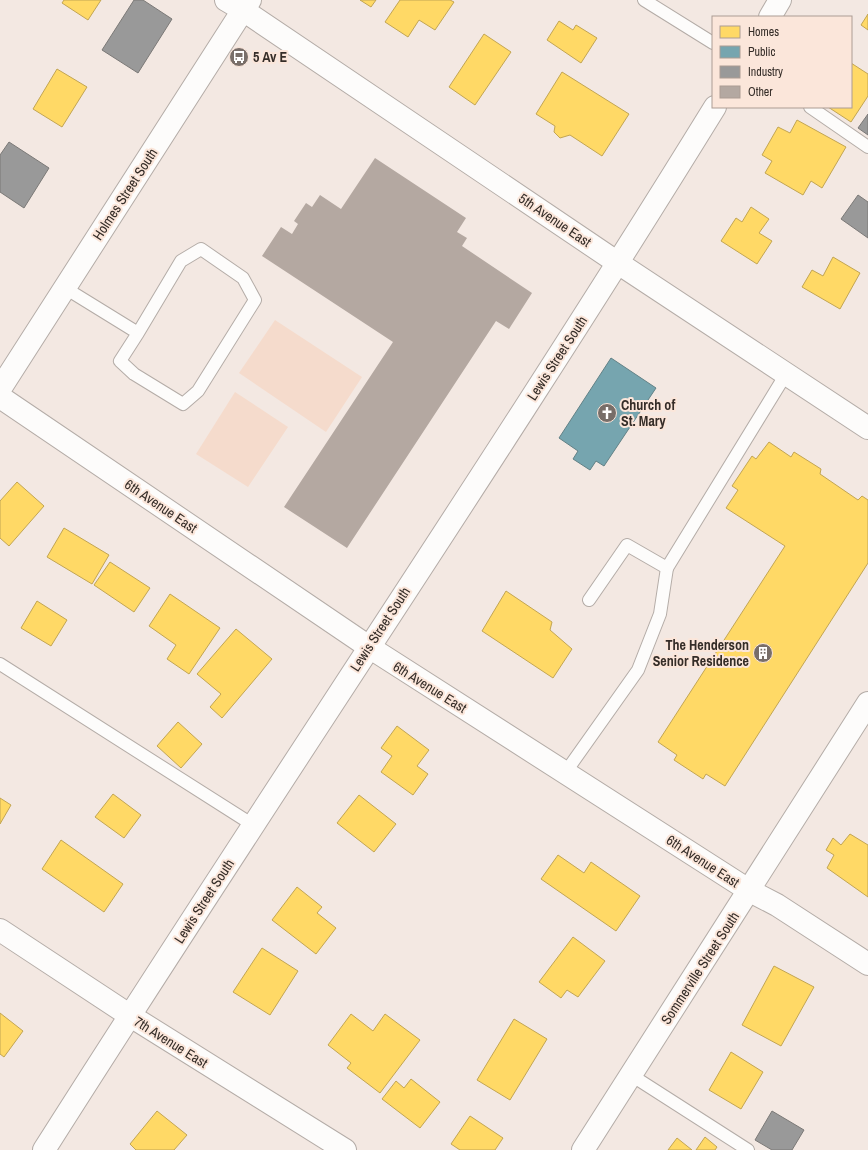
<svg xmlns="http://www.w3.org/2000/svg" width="868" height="1150" font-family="'Archivo Narrow',sans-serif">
  <rect width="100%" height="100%" fill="#f3e8e2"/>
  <g fill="#f5dbcc">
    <path d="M 275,320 L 362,377 L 326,432 L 239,373 Z"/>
    <path d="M 235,392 L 288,427 L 248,487 L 196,454 Z"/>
  </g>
  <g fill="#ffd966" stroke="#c2a553">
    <path d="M 64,0 L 101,0 L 88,20 L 62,3 Z"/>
    <path d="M 360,0 L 376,0 L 371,7 Z"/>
    <path d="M 400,0 L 450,0 L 454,2 L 435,30 L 419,20 L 408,37 L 385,22 Z"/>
    <path d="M 868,14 L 868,30 L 861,25 Z"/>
    <path d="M 559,21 L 573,30 L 576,25 L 597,38 L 581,63 L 547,40 Z"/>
    <path d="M 484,34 L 511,52 L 475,105 L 449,87 Z"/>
    <path d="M 851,63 L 868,74 L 868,96 L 851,122 L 828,107 L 851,107 Z"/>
    <path d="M 57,69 L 87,87 L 62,127 L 33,109 Z"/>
    <path d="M 562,72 L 629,114 L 602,156 L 570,135 L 560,138 L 554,132 L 555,126 L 536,114 Z"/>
    <path d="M 797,120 L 846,147 L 822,188 L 811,181 L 803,195 L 765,173 L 772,161 L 762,155 L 778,127 L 790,133 Z"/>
    <path d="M 751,207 L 769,219 L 759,233 L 772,241 L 757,264 L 721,241 L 736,218 L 742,222 Z"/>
    <path d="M 833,257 L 860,273 L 840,309 L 802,287 L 812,270 L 823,276 Z"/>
    <path d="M 769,442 L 791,457 L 794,452 L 821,469 L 820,474 L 858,500 L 862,496 L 868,500 L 868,563 L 725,786 L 706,774 L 703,779 L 674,760 L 677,755 L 658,742 L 785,546 L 726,508 L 738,490 L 732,486 L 752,456 L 756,459 Z"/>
    <path d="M 17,482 L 44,506 L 9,546 L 0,538 L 0,501 Z"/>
    <path d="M 64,528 L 109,555 L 92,584 L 47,557 Z"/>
    <path d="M 110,562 L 150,588 L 134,612 L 94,585 Z"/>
    <path d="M 506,591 L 552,622 L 550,630 L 572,649 L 553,678 L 482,631 Z"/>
    <path d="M 170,594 L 220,628 L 189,674 L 167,659 L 176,645 L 149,626 Z"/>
    <path d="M 37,601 L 67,620 L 51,646 L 21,628 Z"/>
    <path d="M 236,629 L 272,659 L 222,718 L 210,707 L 221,694 L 197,674 Z"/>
    <path d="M 178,722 L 202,744 L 181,768 L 157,746 Z"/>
    <path d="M 397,726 L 429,750 L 417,766 L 428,774 L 413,795 L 381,772 L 392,756 L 381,748 Z"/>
    <path d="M 113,794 L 141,815 L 124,838 L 95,817 Z"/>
    <path d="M 359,795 L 396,824 L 374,852 L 337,823 Z"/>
    <path d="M 0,798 L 11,805 L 0,824 Z"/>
    <path d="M 850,834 L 868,845 L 868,897 L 827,868 L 834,855 L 826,850 L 833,838 L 841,845 Z"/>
    <path d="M 61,840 L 123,884 L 104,912 L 42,869 Z"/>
    <path d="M 558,855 L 584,873 L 591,862 L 640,896 L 616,931 L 541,879 Z"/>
    <path d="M 297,887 L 322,907 L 317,913 L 336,928 L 316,954 L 272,920 Z"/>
    <path d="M 573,937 L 605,961 L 578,997 L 567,990 L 561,998 L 539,982 Z"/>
    <path d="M 262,948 L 298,971 L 270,1015 L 233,992 Z"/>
    <path d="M 774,966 L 814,987 L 781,1046 L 742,1025 Z"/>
    <path d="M 0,1013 L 23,1031 L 4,1057 L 0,1054 Z"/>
    <path d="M 351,1014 L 373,1031 L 385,1014 L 420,1040 L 380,1093 L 347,1068 L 351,1063 L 328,1045 Z"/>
    <path d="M 514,1019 L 547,1039 L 510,1100 L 477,1080 Z"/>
    <path d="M 731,1052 L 763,1072 L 741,1109 L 709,1090 Z"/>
    <path d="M 411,1079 L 440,1102 L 420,1128 L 382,1099 L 396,1081 L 404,1088 Z"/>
    <path d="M 157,1111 L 187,1135 L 174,1150 L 136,1150 L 130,1144 Z"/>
    <path d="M 470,1116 L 503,1138 L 495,1150 L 460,1150 L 451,1144 Z"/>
    <path d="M 705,1137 L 717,1147 L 715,1150 L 696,1150 Z"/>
    <path d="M 677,1138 L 692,1150 L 668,1150 Z"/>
  </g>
  <path fill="#76a5af" stroke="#628186" d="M 611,358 L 656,388 L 604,466 L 596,461 L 590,470 L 573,459 L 578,451 L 559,438 Z"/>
  <g fill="#999" stroke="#7b7977">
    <path d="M 134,0 L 143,0 L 172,19 L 138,73 L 102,50 Z"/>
    <path d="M 868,114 L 868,135 L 858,128 Z"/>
    <path d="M 9,142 L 49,168 L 24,208 L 0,192 L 0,155 Z"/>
    <path d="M 858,195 L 868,202 L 868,238 L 841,219 Z"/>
    <path d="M 772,1111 L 804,1130 L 792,1150 L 772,1150 L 755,1140 Z"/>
  </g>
  <path fill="#b4a8a1" d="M 375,158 L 466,218 L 457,232 L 467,238 L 462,246 L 532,293 L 509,329 L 496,321 L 347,548 L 284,507 L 393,342 L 262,256 L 281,227 L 292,234 L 298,224 L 294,221 L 306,203 L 312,207 L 320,195 L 341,209 Z"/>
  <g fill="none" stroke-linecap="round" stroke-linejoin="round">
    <g stroke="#b4aca7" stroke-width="14">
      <g id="lane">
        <path d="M 644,0 L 713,43"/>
        <path d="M 810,107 L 868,147"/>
        <path d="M 65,288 L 138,333 L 120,361 L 134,374 L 183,404 L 198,391 L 255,300 L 243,278 L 201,249 L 181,261 L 138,333"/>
        <path d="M 667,568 L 786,374"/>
        <path d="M 0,664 L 253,825"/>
        <path d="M 565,773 L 638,670 L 660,614 L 667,568 L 627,545 L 589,600"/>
        <path d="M 631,1075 L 748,1150"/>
      </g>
    </g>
    <g stroke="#b4aca7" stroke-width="24">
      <g id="street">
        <path d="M 770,17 L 780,0"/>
        <path d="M 0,389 L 243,10 L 618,263 L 868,428"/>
        <path d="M 0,930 L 129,1015 L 345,1150"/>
        <path d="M 44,1150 C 265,801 498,459 715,107"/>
        <path d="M 583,1150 L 868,703"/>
      </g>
    </g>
    <g stroke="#b4aca7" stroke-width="24">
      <g id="secondary">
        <path d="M 226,0 L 243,10 L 250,0"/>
        <path d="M 0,397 L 369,647 L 750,891 L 777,905 L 868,964"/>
      </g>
    </g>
    <use href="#lane" stroke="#fdfcfb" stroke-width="12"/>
    <use href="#street" stroke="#fdfcfb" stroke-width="22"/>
    <use href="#secondary" stroke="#fdfcfb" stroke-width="22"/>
  </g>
  <defs>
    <g id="bus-disc" transform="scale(1)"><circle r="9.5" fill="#786e69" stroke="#fbe6da"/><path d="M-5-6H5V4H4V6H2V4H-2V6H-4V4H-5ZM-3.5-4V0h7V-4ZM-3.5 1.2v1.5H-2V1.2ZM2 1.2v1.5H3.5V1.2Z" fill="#fff"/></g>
    <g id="church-disc" transform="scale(1)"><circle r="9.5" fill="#786e69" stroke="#fbe6da"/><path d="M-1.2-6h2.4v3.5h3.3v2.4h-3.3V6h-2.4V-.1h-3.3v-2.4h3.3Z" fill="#fff"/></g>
    <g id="building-disc" transform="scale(1)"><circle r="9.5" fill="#786e69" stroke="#fbe6da"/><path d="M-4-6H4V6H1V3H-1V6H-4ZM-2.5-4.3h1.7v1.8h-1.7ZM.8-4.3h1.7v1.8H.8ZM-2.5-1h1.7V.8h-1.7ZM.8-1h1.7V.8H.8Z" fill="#fff"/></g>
  </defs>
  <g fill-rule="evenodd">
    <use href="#bus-disc" x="239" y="57"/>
    <use href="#church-disc" x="607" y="413"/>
    <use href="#building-disc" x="763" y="653"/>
  </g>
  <g text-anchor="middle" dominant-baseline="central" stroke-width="4" stroke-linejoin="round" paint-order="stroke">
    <g font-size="14" font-weight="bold" fill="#352d28" stroke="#fbe6da" text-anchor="start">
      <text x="253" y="57">5 Av E</text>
      <text x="621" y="405">Church of<tspan x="621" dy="16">St. Mary</tspan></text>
      <text x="749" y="645" text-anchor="end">The Henderson<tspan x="749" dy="16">Senior Residence</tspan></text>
    </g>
    <g font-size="14" fill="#352d28" stroke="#fbe6da">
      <text transform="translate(125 194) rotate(-57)">Holmes Street South</text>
      <text transform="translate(555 220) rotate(34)">5th Avenue East</text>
      <text transform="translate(557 358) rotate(-57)">Lewis Street South</text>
      <text transform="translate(161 506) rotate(34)">6th Avenue East</text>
      <text transform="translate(380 629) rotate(-57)">Lewis Street South</text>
      <text transform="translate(430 687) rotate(32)">6th Avenue East</text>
      <text transform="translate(703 861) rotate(33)">6th Avenue East</text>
      <text transform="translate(204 901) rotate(-57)">Lewis Street South</text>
      <text transform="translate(700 968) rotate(-57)">Sommerville Street South</text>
      <text transform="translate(171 1042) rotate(32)">7th Avenue East</text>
    </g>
  </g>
  <rect x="712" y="16" width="140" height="92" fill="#fbe6da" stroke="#ac9c93"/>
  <rect x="720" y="26" width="20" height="12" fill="#ffd966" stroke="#ac9c93"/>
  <text x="748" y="36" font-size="12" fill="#352d28">Homes</text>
  <rect x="720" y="46" width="20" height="12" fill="#76a5af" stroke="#ac9c93"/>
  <text x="748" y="56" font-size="12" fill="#352d28">Public</text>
  <rect x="720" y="66" width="20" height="12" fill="#999999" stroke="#ac9c93"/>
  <text x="748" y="76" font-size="12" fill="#352d28">Industry</text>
  <rect x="720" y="86" width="20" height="12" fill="#b4a8a1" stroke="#ac9c93"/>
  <text x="748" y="96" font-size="12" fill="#352d28">Other</text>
</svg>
